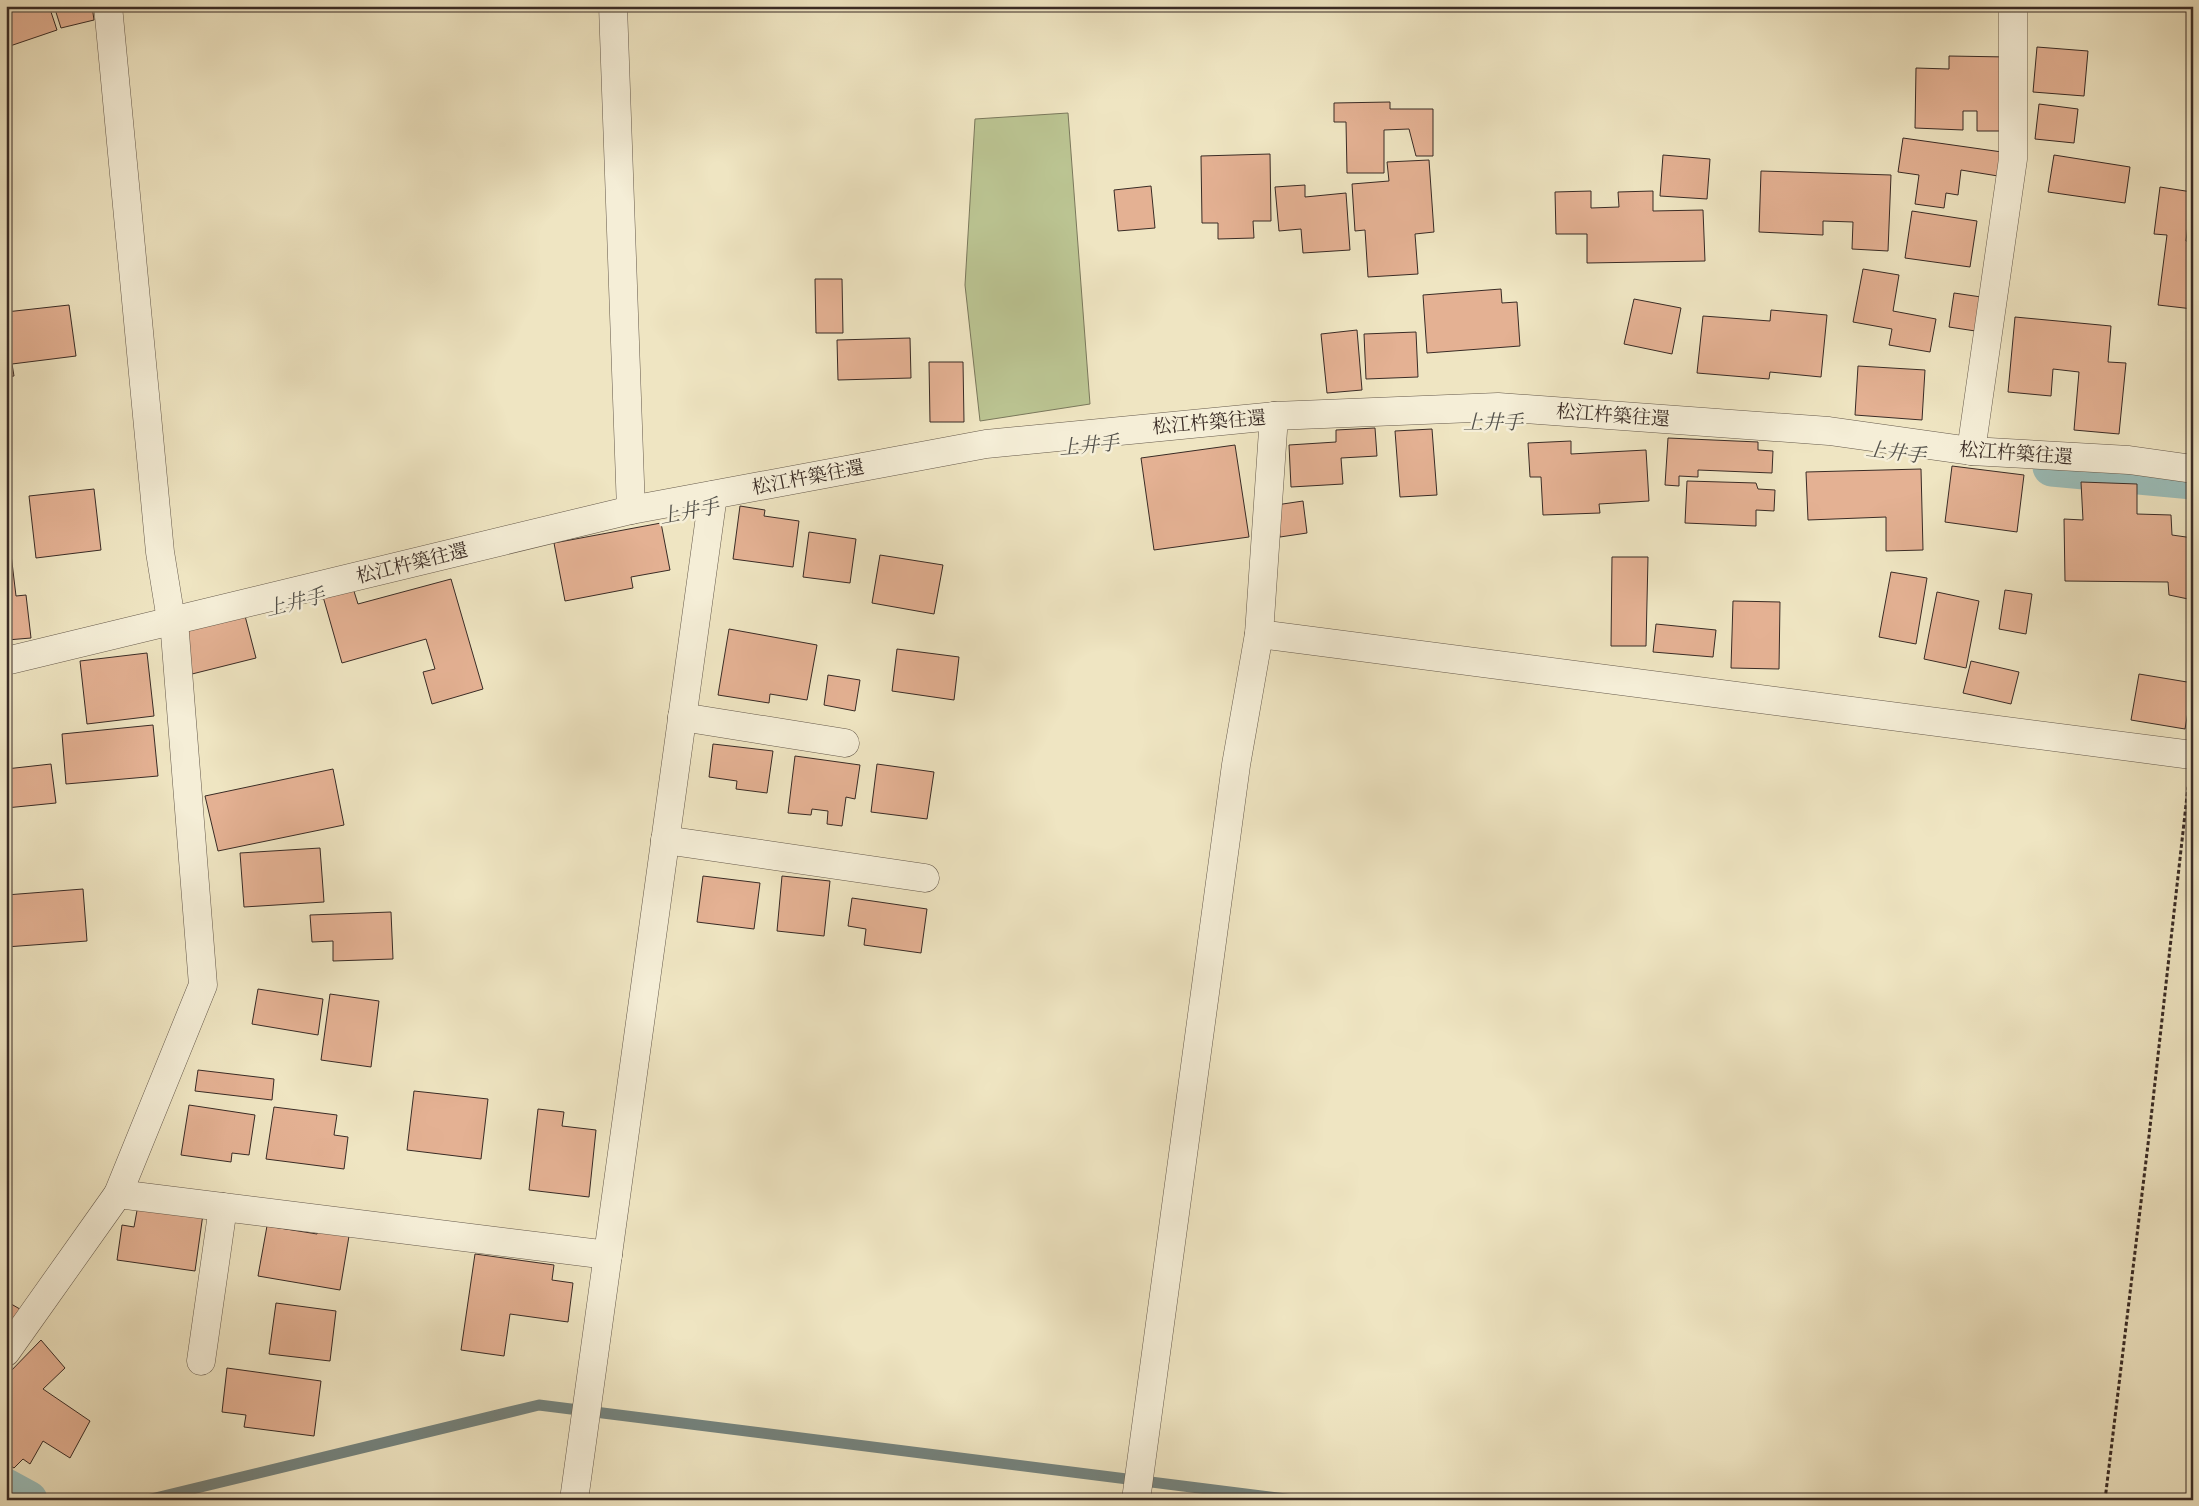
<svg xmlns="http://www.w3.org/2000/svg" width="2199" height="1506" font-family="'IM FELL Great Primer','Noto Serif JP',serif">
  <rect width="100%" height="100%" fill="#efe5c2"/>
  <filter id="stains"><feTurbulence type="fractalNoise" baseFrequency=".004" numOctaves="4"/><feColorMatrix values="0 0 0 0 .2 0 0 0 0 .09 0 0 0 0 .02 0 0 0 .5 -.17"/></filter>
  <radialGradient id="worn" r=".72"><stop offset=".6" stop-color="#630" stop-opacity="0"/><stop offset="1" stop-color="#630" stop-opacity=".3"/></radialGradient>
  <path fill="#bbc492" stroke="#7a785c" d="M 1068,113 L 1090,404 L 980,421 L 965,285 L 975,119 Z"/>
  <g fill="none" stroke-linecap="round" stroke-linejoin="round">
    <path stroke="#74837e" stroke-width="11" d="M 147,1500 L 539,1405 L 1294,1500"/>
    <g stroke="#9bbeba" stroke-width="39">
      <path d="M 2052,467 L 2193,480"/>
      <path d="M 6,1488 L 28,1500"/>
    </g>
  </g>
  <g fill="#e4b193" stroke="#392b25">
    <path d="M 6,6 L 49,6 L 57,30 L 7,47 Z"/>
    <path d="M 54,6 L 92,6 L 94,20 L 61,28 Z"/>
    <path d="M 2037,47 L 2088,51 L 2084,96 L 2033,92 Z"/>
    <path d="M 1949,56 L 2008,57 L 2006,131 L 1977,131 L 1977,111 L 1963,111 L 1963,130 L 1915,128 L 1916,68 L 1949,69 Z"/>
    <path d="M 1390,102 L 1390,109 L 1433,109 L 1433,156 L 1416,156 L 1409,129 L 1384,130 L 1384,173 L 1347,173 L 1346,122 L 1334,122 L 1334,103 Z"/>
    <path d="M 2039,104 L 2078,109 L 2074,143 L 2035,139 Z"/>
    <path d="M 1903,138 L 2002,152 L 1998,176 L 1961,170 L 1958,195 L 1946,193 L 1944,208 L 1915,204 L 1919,175 L 1898,172 Z"/>
    <path d="M 1270,154 L 1271,221 L 1253,221 L 1254,238 L 1218,239 L 1218,223 L 1202,223 L 1201,156 Z"/>
    <path d="M 1663,155 L 1710,159 L 1707,199 L 1660,196 Z"/>
    <path d="M 2054,155 L 2130,167 L 2125,203 L 2048,192 Z"/>
    <path d="M 1429,160 L 1434,232 L 1415,234 L 1418,274 L 1368,277 L 1365,230 L 1355,231 L 1352,184 L 1389,181 L 1387,162 Z"/>
    <path d="M 1761,171 L 1891,175 L 1888,251 L 1852,249 L 1853,222 L 1823,221 L 1823,235 L 1759,232 Z"/>
    <path d="M 1305,185 L 1305,197 L 1346,193 L 1350,250 L 1303,253 L 1301,229 L 1279,231 L 1275,187 Z"/>
    <path d="M 1151,186 L 1155,228 L 1118,231 L 1114,190 Z"/>
    <path d="M 2160,187 L 2192,192 L 2186,241 L 2193,242 L 2193,309 L 2158,305 L 2167,235 L 2154,234 Z"/>
    <path d="M 1591,191 L 1591,208 L 1619,207 L 1618,192 L 1653,191 L 1653,211 L 1703,210 L 1705,261 L 1587,263 L 1587,234 L 1556,234 L 1555,192 Z"/>
    <path d="M 1912,211 L 1977,221 L 1970,267 L 1905,258 Z"/>
    <path d="M 1863,269 L 1899,275 L 1893,311 L 1936,319 L 1930,352 L 1889,345 L 1892,329 L 1853,322 Z"/>
    <path d="M 815,279 L 842,279 L 843,333 L 816,333 Z"/>
    <path d="M 1501,289 L 1502,303 L 1517,302 L 1520,346 L 1427,353 L 1423,295 Z"/>
    <path d="M 1954,293 L 1988,298 L 1982,332 L 1949,327 Z"/>
    <path d="M 1634,299 L 1681,308 L 1672,354 L 1624,344 Z"/>
    <path d="M 69,305 L 76,356 L 12,364 L 14,376 L 6,377 L 6,312 Z"/>
    <path d="M 1771,310 L 1827,315 L 1821,377 L 1770,372 L 1769,379 L 1697,373 L 1703,316 L 1770,321 Z"/>
    <path d="M 2015,317 L 2111,326 L 2108,362 L 2126,363 L 2119,434 L 2074,430 L 2079,372 L 2053,369 L 2051,396 L 2008,392 Z"/>
    <path d="M 1357,330 L 1362,390 L 1327,393 L 1321,334 Z"/>
    <path d="M 1416,332 L 1418,377 L 1366,379 L 1364,334 Z"/>
    <path d="M 910,338 L 911,378 L 838,380 L 837,340 Z"/>
    <path d="M 929,362 L 963,362 L 964,422 L 930,422 Z"/>
    <path d="M 1858,366 L 1925,370 L 1922,420 L 1855,415 Z"/>
    <path d="M 1375,428 L 1377,456 L 1341,458 L 1343,484 L 1291,487 L 1289,445 L 1336,442 L 1336,430 Z"/>
    <path d="M 1432,429 L 1437,495 L 1400,497 L 1395,431 Z"/>
    <path d="M 1668,438 L 1758,442 L 1758,450 L 1773,451 L 1772,473 L 1698,470 L 1698,477 L 1679,476 L 1679,486 L 1665,485 Z"/>
    <path d="M 1571,441 L 1571,454 L 1646,450 L 1649,501 L 1599,504 L 1600,513 L 1543,515 L 1541,477 L 1530,477 L 1528,443 Z"/>
    <path d="M 1235,445 L 1249,537 L 1154,550 L 1141,458 Z"/>
    <path d="M 1952,466 L 2024,475 L 2017,532 L 1945,522 Z"/>
    <path d="M 1921,469 L 1923,550 L 1886,551 L 1886,517 L 1808,520 L 1806,472 Z"/>
    <path d="M 1687,481 L 1756,483 L 1758,489 L 1775,490 L 1774,511 L 1756,510 L 1756,526 L 1685,523 Z"/>
    <path d="M 2081,482 L 2137,484 L 2137,514 L 2171,515 L 2172,535 L 2193,538 L 2193,600 L 2169,595 L 2168,582 L 2065,581 L 2064,519 L 2083,520 Z"/>
    <path d="M 94,489 L 101,550 L 36,558 L 29,496 Z"/>
    <path d="M 1303,501 L 1307,533 L 1280,537 L 1276,505 Z"/>
    <path d="M 740,506 L 765,510 L 764,516 L 799,521 L 793,567 L 733,559 Z"/>
    <path d="M 6,512 L 16,596 L 26,595 L 31,638 L 7,640 Z"/>
    <path d="M 661,523 L 670,570 L 631,577 L 633,588 L 565,601 L 554,543 Z"/>
    <path d="M 809,532 L 856,539 L 850,583 L 803,577 Z"/>
    <path d="M 880,555 L 943,565 L 934,614 L 872,603 Z"/>
    <path d="M 1612,557 L 1648,557 L 1646,646 L 1611,646 Z"/>
    <path d="M 1891,572 L 1927,578 L 1916,644 L 1879,637 Z"/>
    <path d="M 451,579 L 483,689 L 432,704 L 423,672 L 435,669 L 426,639 L 342,663 L 322,593 L 352,585 L 358,604 Z"/>
    <path d="M 2005,590 L 2032,594 L 2026,634 L 1999,629 Z"/>
    <path d="M 1937,592 L 1979,601 L 1966,668 L 1924,659 Z"/>
    <path d="M 1733,601 L 1780,602 L 1779,669 L 1731,668 Z"/>
    <path d="M 244,612 L 256,658 L 192,674 L 181,628 Z"/>
    <path d="M 1656,624 L 1716,630 L 1713,657 L 1653,652 Z"/>
    <path d="M 729,629 L 817,645 L 807,700 L 770,694 L 769,703 L 718,695 Z"/>
    <path d="M 897,649 L 959,657 L 954,700 L 892,691 Z"/>
    <path d="M 147,653 L 154,716 L 87,724 L 80,661 Z"/>
    <path d="M 1971,661 L 2019,672 L 2011,704 L 1963,693 Z"/>
    <path d="M 2139,674 L 2193,683 L 2185,729 L 2131,720 Z"/>
    <path d="M 828,675 L 860,680 L 855,711 L 824,705 Z"/>
    <path d="M 153,725 L 158,776 L 66,784 L 62,734 Z"/>
    <path d="M 713,744 L 773,751 L 767,793 L 736,789 L 737,781 L 709,777 Z"/>
    <path d="M 795,756 L 860,765 L 855,799 L 846,797 L 842,826 L 827,824 L 828,811 L 812,809 L 811,815 L 788,813 Z"/>
    <path d="M 51,764 L 56,803 L 6,808 L 6,769 Z"/>
    <path d="M 877,764 L 934,772 L 927,819 L 871,812 Z"/>
    <path d="M 333,769 L 344,825 L 218,851 L 205,796 Z"/>
    <path d="M 320,848 L 324,902 L 244,907 L 240,853 Z"/>
    <path d="M 703,876 L 760,883 L 754,929 L 697,922 Z"/>
    <path d="M 782,876 L 830,881 L 824,936 L 777,931 Z"/>
    <path d="M 83,889 L 87,941 L 6,947 L 6,895 Z"/>
    <path d="M 852,898 L 927,909 L 921,953 L 864,945 L 866,929 L 848,926 Z"/>
    <path d="M 391,912 L 393,959 L 333,961 L 333,941 L 312,942 L 310,915 Z"/>
    <path d="M 258,989 L 323,999 L 318,1035 L 252,1024 Z"/>
    <path d="M 330,994 L 379,1001 L 371,1067 L 321,1060 Z"/>
    <path d="M 198,1070 L 274,1079 L 272,1100 L 195,1091 Z"/>
    <path d="M 414,1091 L 488,1099 L 481,1159 L 407,1150 Z"/>
    <path d="M 189,1105 L 255,1115 L 249,1155 L 232,1153 L 231,1162 L 181,1155 Z"/>
    <path d="M 274,1107 L 337,1115 L 334,1135 L 348,1137 L 344,1169 L 266,1159 Z"/>
    <path d="M 538,1109 L 564,1112 L 562,1126 L 596,1130 L 589,1197 L 529,1190 Z"/>
    <path d="M 138,1205 L 203,1214 L 195,1271 L 117,1260 L 122,1225 L 134,1227 Z"/>
    <path d="M 319,1225 L 350,1230 L 340,1290 L 258,1276 L 267,1226 L 317,1234 Z"/>
    <path d="M 475,1254 L 554,1265 L 552,1280 L 573,1283 L 568,1322 L 510,1314 L 504,1356 L 461,1350 Z"/>
    <path d="M 6,1301 L 25,1312 L 6,1342 Z"/>
    <path d="M 276,1303 L 336,1311 L 330,1361 L 269,1354 Z"/>
    <path d="M 41,1340 L 65,1368 L 43,1389 L 90,1421 L 70,1458 L 43,1441 L 30,1464 L 23,1459 L 14,1468 L 6,1463 L 6,1376 Z"/>
    <path d="M 227,1368 L 321,1381 L 314,1436 L 244,1427 L 246,1415 L 222,1412 Z"/>
  </g>
  <g fill="none" stroke-linecap="round" stroke-linejoin="round">
    <g stroke="#665a4c" stroke-width="29">
      <g id="street">
        <path d="M 108,6 L 160,552 L 171,620"/>
        <path d="M 613,6 L 631,510"/>
        <path d="M 1971,451 L 2013,159 L 2013,6"/>
        <path d="M 1259,634 L 2192,755"/>
        <path d="M 6,661 L 631,510 L 986,444 L 1274,416 L 1498,407 L 1829,431 L 1971,451 L 2129,460 L 2193,469"/>
        <path d="M 682,717 L 845,743"/>
        <path d="M 665,840 L 925,878"/>
        <path d="M 118,1194 L 608,1255"/>
        <path d="M 6,1352 L 118,1194 L 203,985 L 174,621"/>
        <path d="M 201,1361 L 223,1207"/>
        <path d="M 574,1500 L 713,495"/>
        <path d="M 1136,1500 L 1236,765 L 1259,634 L 1274,416"/>
      </g>
    </g>
    <path stroke="#392b25" stroke-width="3" stroke-dasharray="4 2.5" stroke-linecap="butt" d="M 2105,1500 L 2149,1136 L 2188,787"/>
    <use href="#street" stroke="#f5eed7" stroke-width="28"/>
  </g>
  <g text-anchor="middle" dominant-baseline="central" stroke-width="5" stroke-linejoin="round" paint-order="stroke">
    <g font-size="19" fill="#392b25" stroke="#f5eed7">
      <text transform="translate(1613 415) rotate(4)">松江杵築往還</text>
      <text transform="translate(1209 422) rotate(-5)">松江杵築往還</text>
      <text transform="translate(2016 453) rotate(4)">松江杵築往還</text>
      <text transform="translate(808 477) rotate(-11)">松江杵築往還</text>
      <text transform="translate(412 563) rotate(-14)">松江杵築往還</text>
    </g>
    <g font-size="20" font-style="italic" fill="#52504a" stroke="#f5eed7">
      <text x="1493" y="422">上井手</text>
      <text transform="translate(1089 445) rotate(-5)">上井手</text>
      <text transform="translate(1896 452) rotate(7)">上井手</text>
      <text transform="translate(689 511) rotate(-11)">上井手</text>
      <text transform="translate(295 602) rotate(-14)">上井手</text>
    </g>
  </g>
  <rect width="2199" height="1506" fill="none" stroke="#efe5c2" stroke-width="25"/>
  <rect x="8" y="8" width="2184" height="1491" fill="none" stroke="#392b25" stroke-width="2.5"/>
  <rect x="12" y="12" width="2174" height="1481" fill="none" stroke="#392b25"/>
  <rect width="100%" height="100%" filter="url(#stains)"/>
  <rect width="100%" height="100%" fill="url(#worn)"/>
</svg>
